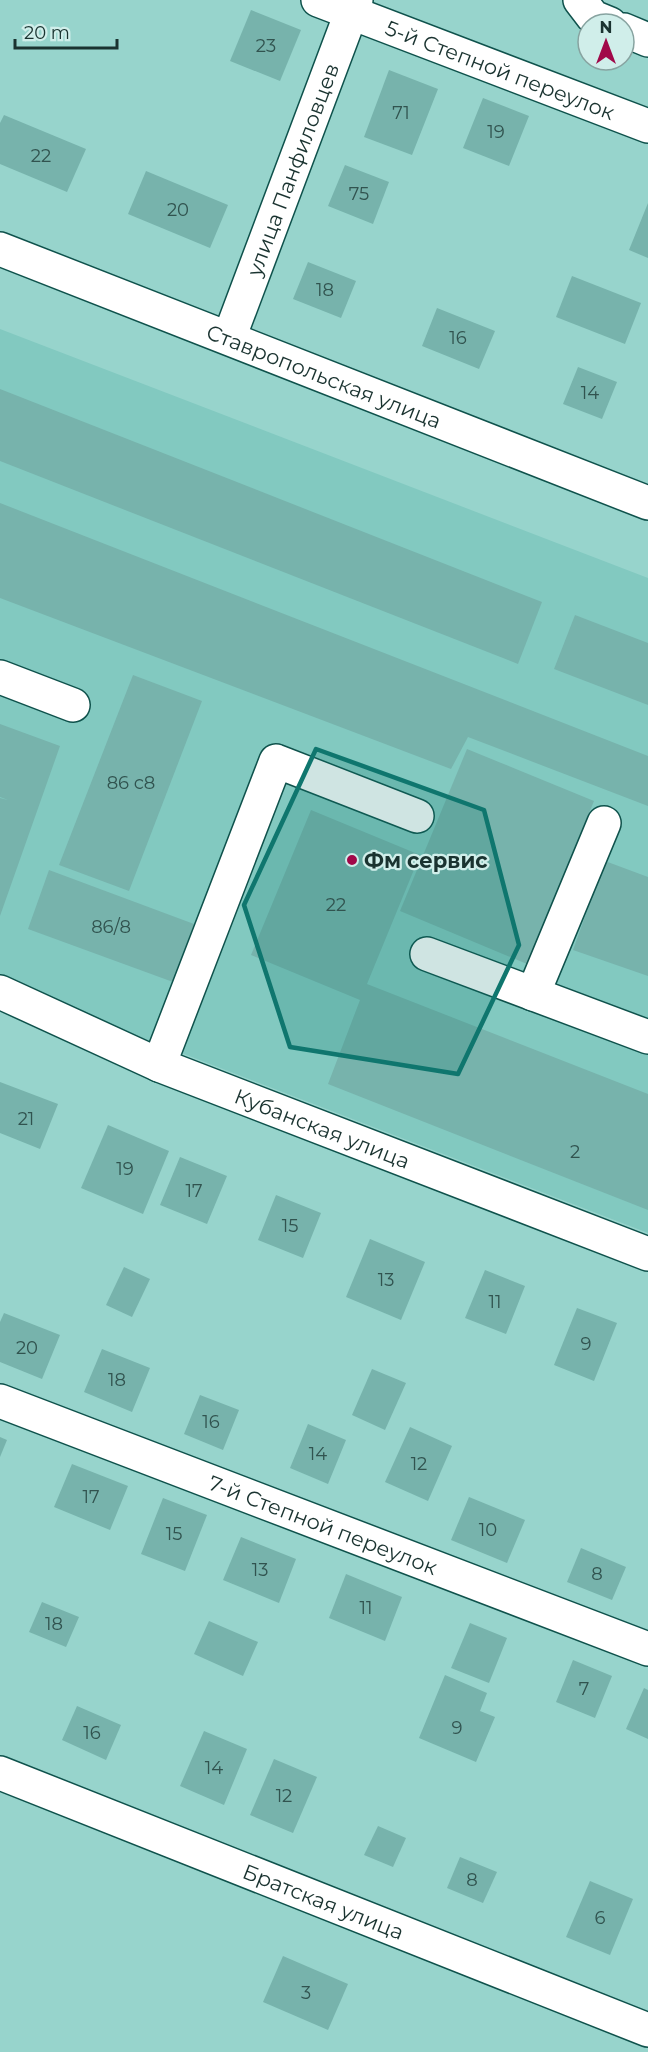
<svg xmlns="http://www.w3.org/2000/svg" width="648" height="2052" font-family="Montserrat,sans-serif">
  <rect width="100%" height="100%" fill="#97d4cc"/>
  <path fill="#82c9c0" d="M 0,329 L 648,578 L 648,1233 L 0,983 Z"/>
  <g fill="#77b3ac">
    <path d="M 251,10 L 301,30 L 280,81 L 230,61 Z"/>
    <path d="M 389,70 L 438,89 L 412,155 L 364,137 Z"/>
    <path d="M 483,98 L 529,116 L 509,166 L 463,148 Z"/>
    <path d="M 4,115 L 86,149 L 67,192 L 0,164 L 0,123 Z"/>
    <path d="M 345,165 L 389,182 L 373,224 L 328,206 Z"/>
    <path d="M 146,171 L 228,205 L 210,248 L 128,214 Z"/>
    <path d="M 648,203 L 648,258 L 629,250 Z"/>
    <path d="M 308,262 L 356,281 L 341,318 L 293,299 Z"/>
    <path d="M 572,276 L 641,303 L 625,344 L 556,317 Z"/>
    <path d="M 437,308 L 495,331 L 479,369 L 422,346 Z"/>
    <path d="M 578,367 L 617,382 L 602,419 L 563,404 Z"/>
    <path d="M 0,389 L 542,602 L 518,664 L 0,461 Z"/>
    <path d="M 0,503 L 648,756 L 648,806 L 468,737 L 451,769 L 0,598 Z"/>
    <path d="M 575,615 L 648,643 L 648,705 L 554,669 Z"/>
    <path d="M 133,675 L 202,701 L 129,891 L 59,865 Z"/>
    <path d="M 0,724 L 60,746 L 0,916 L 0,798 L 8,800 L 0,797 Z"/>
    <path d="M 467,749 L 594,801 L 527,964 L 400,911 Z"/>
    <path d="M 311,810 L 420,855 L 367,984 L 648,1094 L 648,1210 L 328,1084 L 360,1000 L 251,955 Z"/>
    <path d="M 605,861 L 648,877 L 648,976 L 573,950 Z"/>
    <path d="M 49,870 L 194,924 L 173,982 L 28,929 Z"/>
    <path d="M 0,1082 L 58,1104 L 40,1149 L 0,1133 Z"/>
    <path d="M 108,1125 L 169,1151 L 143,1214 L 81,1188 Z"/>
    <path d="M 180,1157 L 227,1176 L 207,1224 L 160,1205 Z"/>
    <path d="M 276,1195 L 321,1213 L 303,1258 L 258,1240 Z"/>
    <path d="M 370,1239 L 425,1262 L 401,1320 L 346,1297 Z"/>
    <path d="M 124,1267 L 150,1279 L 132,1317 L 106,1305 Z"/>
    <path d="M 485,1270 L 525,1286 L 506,1334 L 465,1318 Z"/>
    <path d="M 577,1308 L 617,1323 L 594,1381 L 554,1365 Z"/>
    <path d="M 4,1313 L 60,1335 L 42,1379 L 0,1362 L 0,1322 Z"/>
    <path d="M 102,1349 L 150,1368 L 132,1412 L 84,1392 Z"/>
    <path d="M 372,1369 L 406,1383 L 385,1430 L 352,1415 Z"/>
    <path d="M 200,1395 L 239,1410 L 223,1450 L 184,1434 Z"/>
    <path d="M 308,1424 L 346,1440 L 328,1484 L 290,1468 Z"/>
    <path d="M 410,1427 L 452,1446 L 428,1501 L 385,1482 Z"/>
    <path d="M 0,1437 L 7,1440 L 0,1457 Z"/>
    <path d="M 72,1464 L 128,1486 L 110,1530 L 54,1507 Z"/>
    <path d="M 469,1497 L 525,1520 L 507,1563 L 451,1540 Z"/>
    <path d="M 163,1498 L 207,1515 L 185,1571 L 141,1554 Z"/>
    <path d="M 241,1537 L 296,1559 L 279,1603 L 223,1580 Z"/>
    <path d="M 581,1548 L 626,1567 L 612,1600 L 567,1582 Z"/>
    <path d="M 346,1574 L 402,1597 L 385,1641 L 329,1618 Z"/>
    <path d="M 42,1602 L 79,1617 L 66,1647 L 29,1632 Z"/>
    <path d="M 209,1621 L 258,1642 L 243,1676 L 194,1654 Z"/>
    <path d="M 470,1623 L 507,1638 L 489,1683 L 451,1668 Z"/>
    <path d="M 573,1660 L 612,1676 L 595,1718 L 556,1702 Z"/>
    <path d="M 445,1675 L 487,1693 L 480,1711 L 495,1717 L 476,1762 L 419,1738 Z"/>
    <path d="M 644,1688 L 648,1690 L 648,1739 L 626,1729 Z"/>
    <path d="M 77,1706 L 121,1725 L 106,1760 L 62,1740 Z"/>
    <path d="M 204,1731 L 247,1749 L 224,1805 L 180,1786 Z"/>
    <path d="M 274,1759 L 317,1777 L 293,1833 L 250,1815 Z"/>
    <path d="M 378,1826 L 406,1838 L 393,1867 L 364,1855 Z"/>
    <path d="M 460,1857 L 497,1872 L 483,1903 L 447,1888 Z"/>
    <path d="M 590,1881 L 633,1899 L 610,1955 L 566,1937 Z"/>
    <path d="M 283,1956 L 348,1984 L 328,2030 L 263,2002 Z"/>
  </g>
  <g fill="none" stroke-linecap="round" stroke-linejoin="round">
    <g stroke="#0f524c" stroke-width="36">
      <g id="minor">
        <path id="s1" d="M 318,0 L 648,126"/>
        <path d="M 580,0 L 593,17 L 610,24"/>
        <path d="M 624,30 L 648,40"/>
        <path id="s2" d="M 0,249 L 648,503"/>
        <path id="s3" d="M 229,338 L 356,0"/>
        <path d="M 0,677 L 73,705"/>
        <path d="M 427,954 L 648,1037"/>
        <path id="s4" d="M 0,992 L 159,1065 L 648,1254"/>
        <path d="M 533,994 L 604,823"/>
        <path d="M 159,1065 L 276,761 L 417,816"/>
        <path id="s5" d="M 0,1401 L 648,1649"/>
        <path id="s6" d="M 0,1773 L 648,2030"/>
      </g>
    </g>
    <use href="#minor" stroke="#fff" stroke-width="33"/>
  </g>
  <path fill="#0f766e" fill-opacity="0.2" stroke="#0f766e" stroke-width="4.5" stroke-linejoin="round" d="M 316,749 L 484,810 L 519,945 L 458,1074 L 290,1047 L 244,905 Z"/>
  <circle fill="#a10849" stroke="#d0eeea" stroke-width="2" cx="352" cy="860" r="6"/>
  <g text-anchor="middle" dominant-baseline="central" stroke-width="4.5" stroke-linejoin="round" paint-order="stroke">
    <g font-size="18" fill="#31534f">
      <text x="266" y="46">23</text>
      <text x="401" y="113">71</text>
      <text x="496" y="132">19</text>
      <text x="41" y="156">22</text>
      <text x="359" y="194">75</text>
      <text x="178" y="210">20</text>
      <text x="325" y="290">18</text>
      <text x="458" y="338">16</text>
      <text x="590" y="393">14</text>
      <text x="131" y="783">86 с8</text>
      <text x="336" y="905">22</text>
      <text x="111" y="927">86/8</text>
      <text x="26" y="1119">21</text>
      <text x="575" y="1152">2</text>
      <text x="125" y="1169">19</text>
      <text x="194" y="1191">17</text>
      <text x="290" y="1226">15</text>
      <text x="386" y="1280">13</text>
      <text x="495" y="1302">11</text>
      <text x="586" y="1344">9</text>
      <text x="27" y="1348">20</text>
      <text x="117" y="1380">18</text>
      <text x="211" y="1422">16</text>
      <text x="318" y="1454">14</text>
      <text x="419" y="1464">12</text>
      <text x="91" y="1497">17</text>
      <text x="488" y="1530">10</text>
      <text x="174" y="1534">15</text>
      <text x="260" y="1570">13</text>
      <text x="597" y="1574">8</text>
      <text x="366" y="1608">11</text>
      <text x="54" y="1624">18</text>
      <text x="584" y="1689">7</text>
      <text x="457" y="1728">9</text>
      <text x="92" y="1733">16</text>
      <text x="214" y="1768">14</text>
      <text x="284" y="1796">12</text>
      <text x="472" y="1880">8</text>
      <text x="600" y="1918">6</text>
      <text x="306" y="1993">3</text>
    </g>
    <g font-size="21" fill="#1a3330" stroke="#d0eeea">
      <text stroke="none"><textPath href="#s1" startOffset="195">5-й Степной переулок</textPath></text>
      <text stroke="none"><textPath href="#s3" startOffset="180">улица Панфиловцев</textPath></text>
      <text stroke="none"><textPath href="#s2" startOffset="348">Ставропольская улица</textPath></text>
      <text stroke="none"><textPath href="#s4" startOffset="350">Кубанская улица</textPath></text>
      <text stroke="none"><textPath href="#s5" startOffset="346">7-й Степной переулок</textPath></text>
      <text stroke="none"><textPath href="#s6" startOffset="348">Братская улица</textPath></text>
    </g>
    <g font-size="21" font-weight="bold" fill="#1a3330" stroke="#d0eeea" text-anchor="start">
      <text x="364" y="860">Фм сервис</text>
    </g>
  </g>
  <g transform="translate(606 42)"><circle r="28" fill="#d0eeea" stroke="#87a3a0" stroke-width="1.5"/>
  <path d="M0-4.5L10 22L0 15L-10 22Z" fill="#a10849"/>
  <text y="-9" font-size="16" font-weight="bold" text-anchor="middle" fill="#1a3330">N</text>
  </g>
  <path d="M15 39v9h102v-9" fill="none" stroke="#1a3330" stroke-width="3"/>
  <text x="24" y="39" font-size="18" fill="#1a3330" stroke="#d0eeea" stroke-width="4.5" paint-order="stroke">20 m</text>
</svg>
